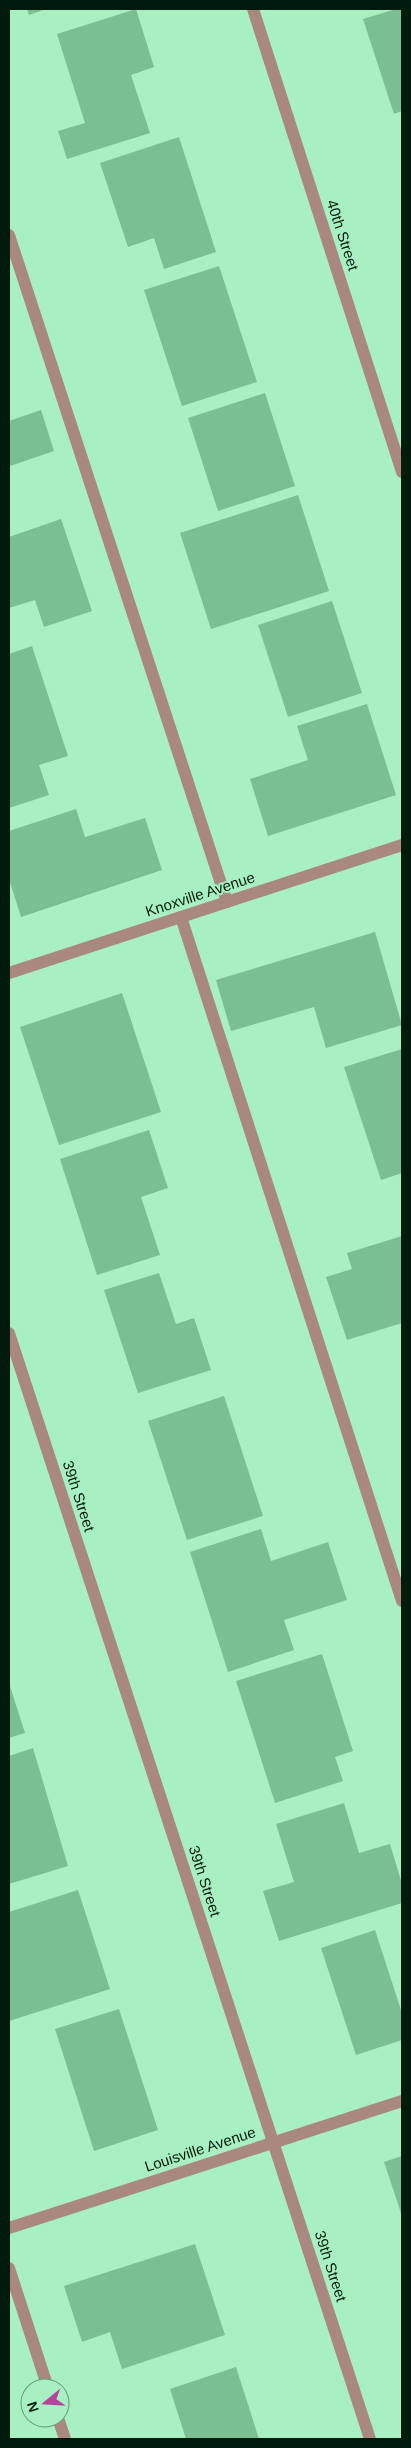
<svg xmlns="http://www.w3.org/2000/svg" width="411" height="2448" font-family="Arial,sans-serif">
  <rect width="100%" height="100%" fill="#a8f0c2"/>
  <g fill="#7abe93">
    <path d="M 27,9 L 46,9 L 29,15 Z"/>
    <path d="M 136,9 L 154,67 L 131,75 L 150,133 L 67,159 L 58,131 L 85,123 L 57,34 Z"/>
    <path d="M 396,9 L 402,9 L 402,111 L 394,114 L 363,19 Z"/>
    <path d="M 179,137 L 216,252 L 164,269 L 154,238 L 128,247 L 100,163 Z"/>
    <path d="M 219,266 L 257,382 L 182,406 L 144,290 Z"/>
    <path d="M 265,393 L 295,486 L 218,511 L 188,418 Z"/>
    <path d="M 41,410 L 54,451 L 10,466 L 9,421 Z"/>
    <path d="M 298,495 L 329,591 L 211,629 L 180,533 Z"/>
    <path d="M 61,519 L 92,611 L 44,627 L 35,600 L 9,608 L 9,537 Z"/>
    <path d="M 332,601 L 362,693 L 288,717 L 258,625 Z"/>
    <path d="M 32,646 L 68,756 L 39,765 L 49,795 L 9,808 L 9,654 Z"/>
    <path d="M 367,704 L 396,795 L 268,836 L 250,779 L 308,760 L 297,726 Z"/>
    <path d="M 76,809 L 85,837 L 145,818 L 162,870 L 21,917 L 9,879 L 9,831 Z"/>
    <path d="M 375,932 L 402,1025 L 326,1048 L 314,1007 L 231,1031 L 216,980 Z"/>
    <path d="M 122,993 L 161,1112 L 59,1145 L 20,1027 Z"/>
    <path d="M 402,1049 L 402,1173 L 381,1180 L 344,1067 Z"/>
    <path d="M 149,1130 L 168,1188 L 141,1197 L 160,1255 L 97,1275 L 60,1159 Z"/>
    <path d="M 402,1236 L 402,1323 L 347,1340 L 326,1277 L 352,1269 L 347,1253 Z"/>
    <path d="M 159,1273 L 176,1324 L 194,1318 L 211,1370 L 138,1393 L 104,1290 Z"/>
    <path d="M 224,1396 L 263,1516 L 187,1540 L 148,1421 Z"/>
    <path d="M 261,1529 L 271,1561 L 328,1542 L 347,1600 L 284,1620 L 294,1650 L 228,1672 L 190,1552 Z"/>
    <path d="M 322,1654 L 353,1751 L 335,1757 L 343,1781 L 275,1803 L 236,1681 Z"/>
    <path d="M 9,1683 L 25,1733 L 9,1738 Z"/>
    <path d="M 33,1748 L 68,1866 L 9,1884 L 9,1756 Z"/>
    <path d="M 344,1803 L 359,1853 L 390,1844 L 402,1884 L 402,1903 L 279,1941 L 263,1891 L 294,1882 L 276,1824 Z"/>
    <path d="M 78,1890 L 110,1989 L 9,2021 L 9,1912 Z"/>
    <path d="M 375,1930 L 402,2013 L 402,2040 L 356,2055 L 321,1948 Z"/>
    <path d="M 119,2009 L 158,2130 L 94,2151 L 55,2029 Z"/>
    <path d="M 402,2156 L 402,2216 L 384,2162 Z"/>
    <path d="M 195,2244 L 225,2335 L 122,2369 L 110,2332 L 82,2342 L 64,2286 Z"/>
    <path d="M 236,2367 L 259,2439 L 186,2439 L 170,2389 Z"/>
  </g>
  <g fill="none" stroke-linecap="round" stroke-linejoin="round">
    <g stroke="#a9887f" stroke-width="12">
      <path d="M 9,235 L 227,902"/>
      <path d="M 181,917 L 402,1601"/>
      <path d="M 9,2268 L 48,2388"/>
      <path d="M 58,2418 L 65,2439"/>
    </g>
    <g stroke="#a9887f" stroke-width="12">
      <path d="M 253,9 L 402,472"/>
      <path d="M 9,973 L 402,845"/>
      <path d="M 9,1333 L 370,2439"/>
      <path d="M 9,2228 L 402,2101"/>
    </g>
  </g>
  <g text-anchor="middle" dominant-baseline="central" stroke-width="4" stroke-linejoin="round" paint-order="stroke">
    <g font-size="15" fill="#001b0b" stroke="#a8f0c2">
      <text transform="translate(343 235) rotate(72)">40th Street</text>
      <text transform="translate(200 894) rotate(-18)">Knoxville Avenue</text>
      <text transform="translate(79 1496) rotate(72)">39th Street</text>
      <text transform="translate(205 1881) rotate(72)">39th Street</text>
      <text transform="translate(200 2149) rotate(-18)">Louisville Avenue</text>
      <text transform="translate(331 2266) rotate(72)">39th Street</text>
    </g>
  </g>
  <rect width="411" height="2448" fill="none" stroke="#001b0b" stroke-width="20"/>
  <g transform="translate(45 2403) rotate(252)"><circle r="24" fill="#a8f0c2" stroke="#659b79"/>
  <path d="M0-4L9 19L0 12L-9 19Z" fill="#b4439e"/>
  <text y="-8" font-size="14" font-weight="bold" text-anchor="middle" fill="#001b0b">N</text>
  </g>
</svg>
